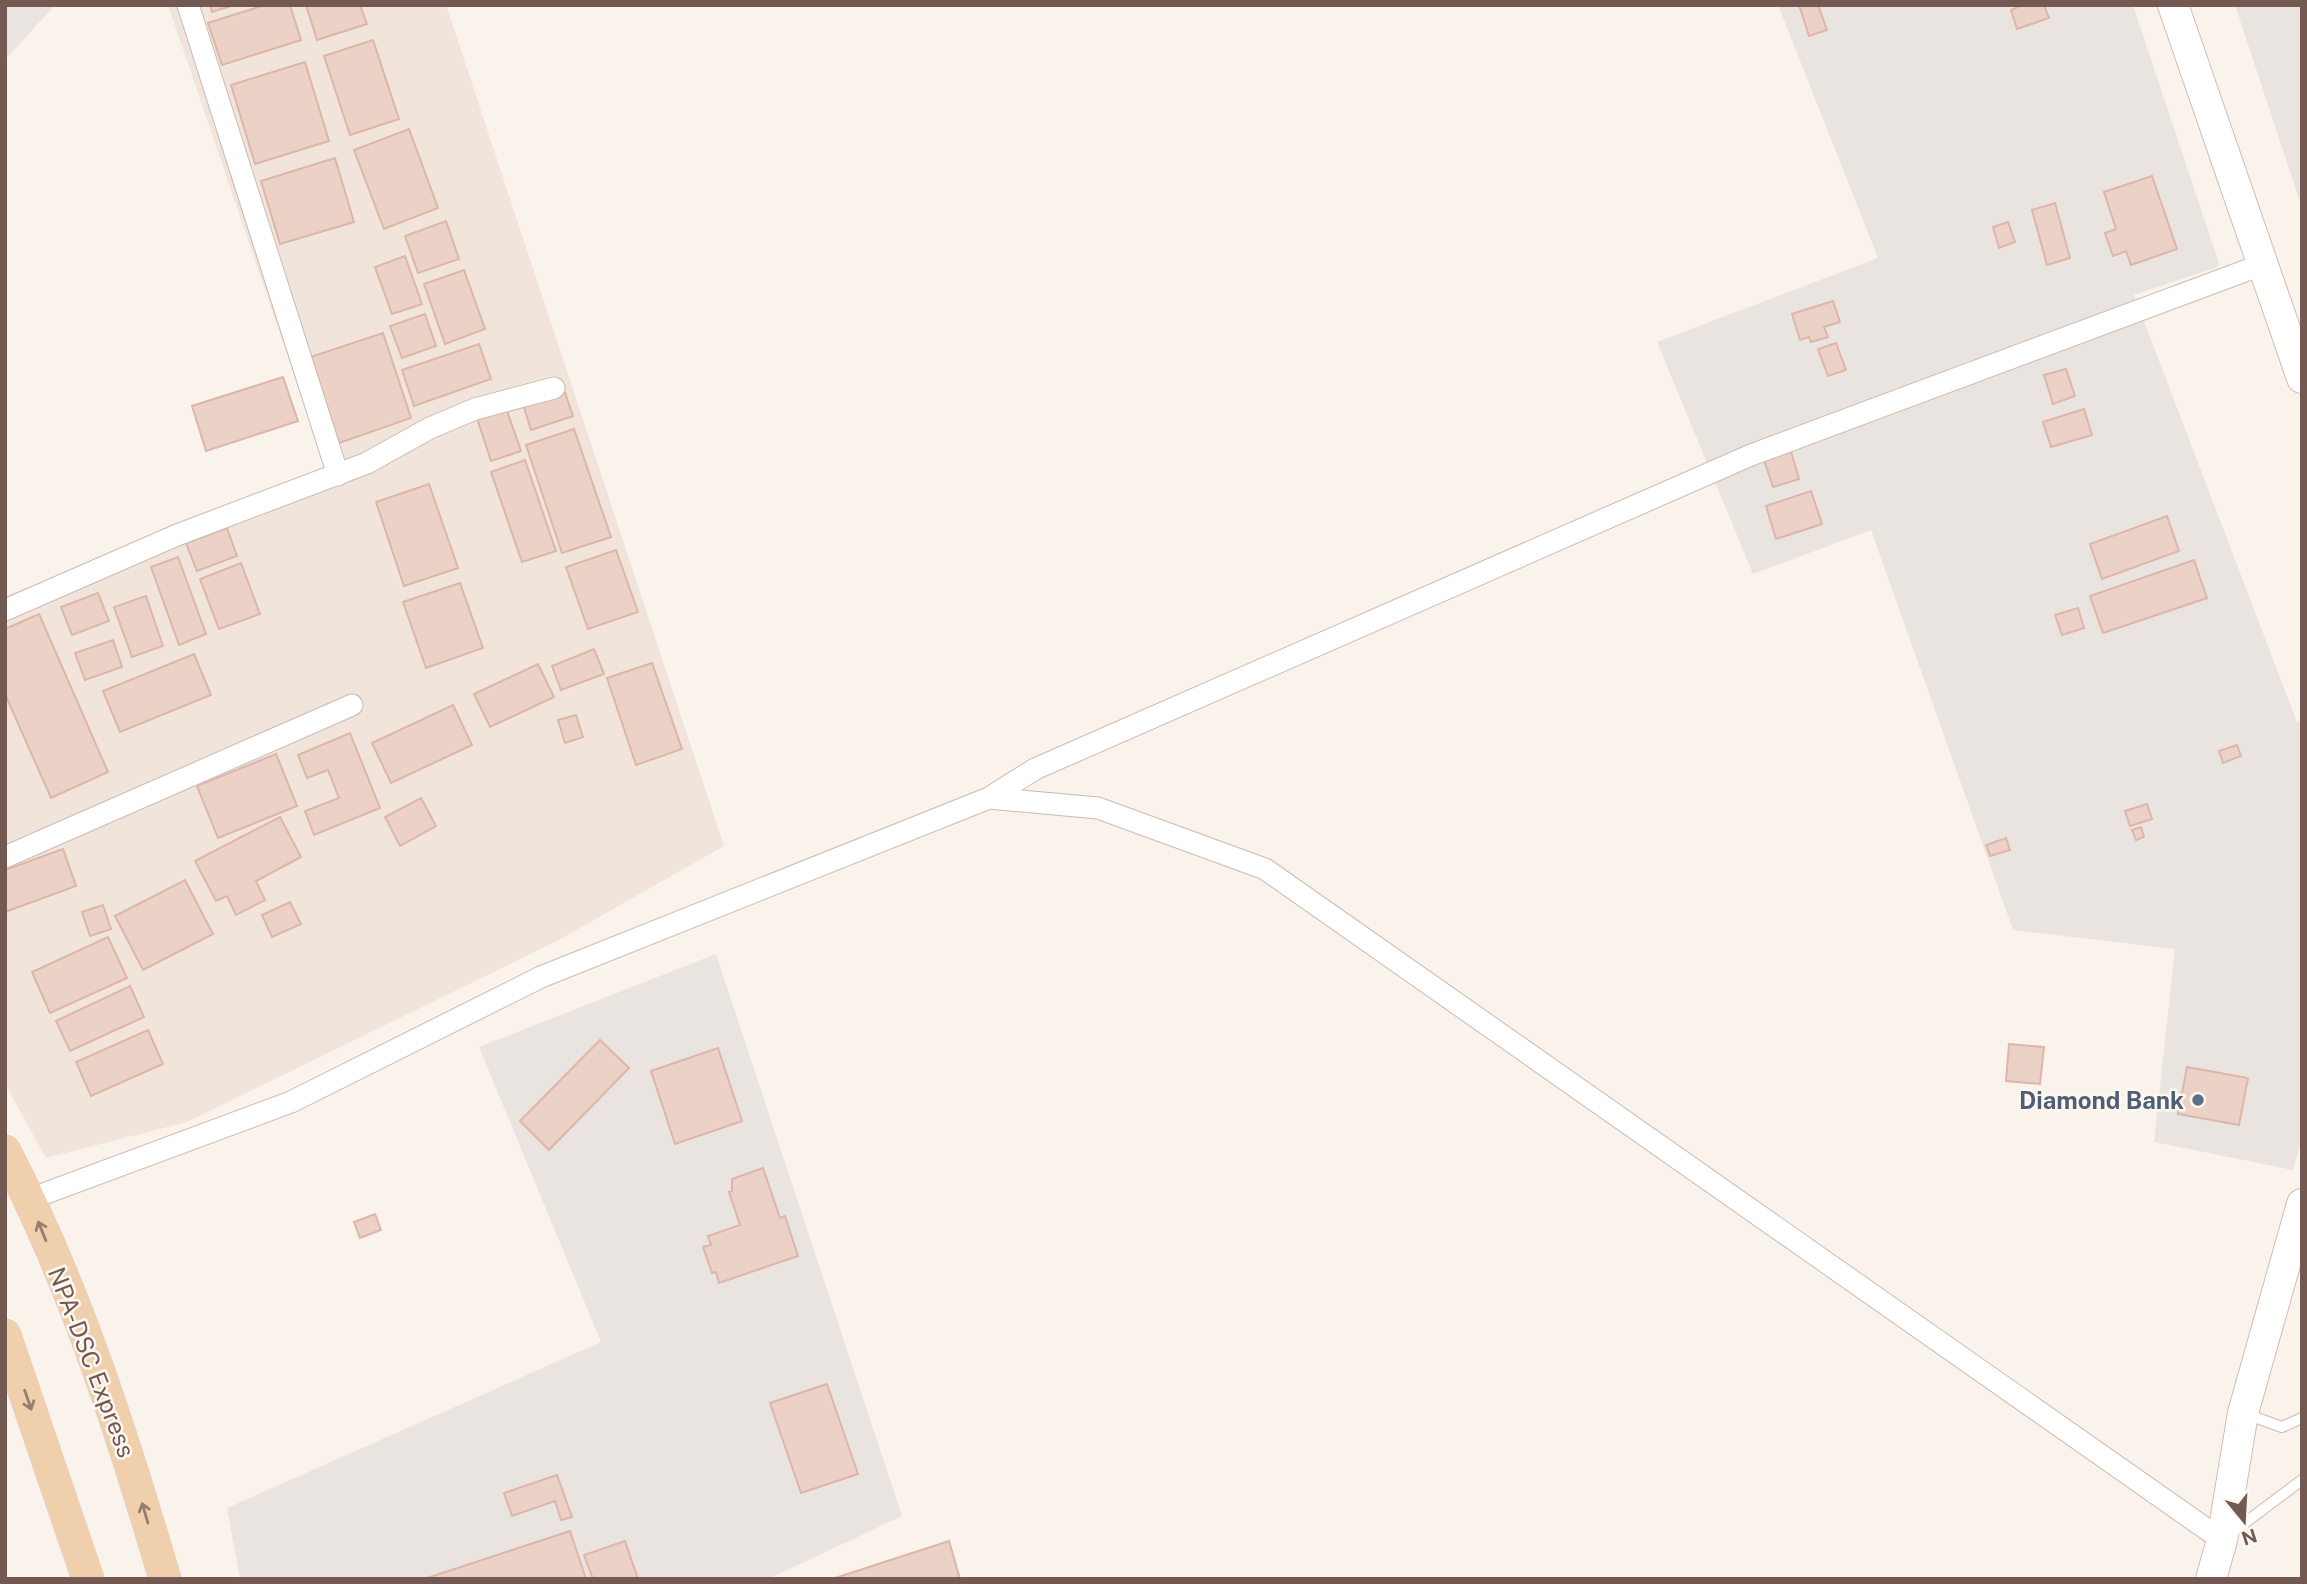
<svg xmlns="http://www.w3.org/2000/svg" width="2307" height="1584" font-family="'Public Sans',sans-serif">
  <rect width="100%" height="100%" fill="#faf3ec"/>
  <path fill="#f1e4db" d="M 168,5 L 446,5 L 724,846 L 557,941 L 187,1122 L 46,1158 L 5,1084 L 5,596 L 328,475 Z"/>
  <g fill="#eae4e1">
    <path d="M 5,5 L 55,5 L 5,60 Z"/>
    <path d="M 1778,5 L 2133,5 L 2220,266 L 2134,295 L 2297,722 L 2302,719 L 2302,1139 L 2293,1170 L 2154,1142 L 2175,949 L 2013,930 L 1871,530 L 1753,574 L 1657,342 L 1878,258 Z"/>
    <path d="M 2235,5 L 2302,5 L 2302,208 Z"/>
    <path d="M 716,954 L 902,1516 L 768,1579 L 240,1579 L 227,1508 L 601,1342 L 479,1047 Z"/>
  </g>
  <g fill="#ecd1c7" stroke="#ddb6a9" stroke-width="2">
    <path d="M 210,5 L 234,5 L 212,12 Z"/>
    <path d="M 265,5 L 290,5 L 301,40 L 222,65 L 208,23 Z"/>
    <path d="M 306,5 L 360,5 L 367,24 L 317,40 Z"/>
    <path d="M 1799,5 L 1818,5 L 1827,30 L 1809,36 Z"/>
    <path d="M 2023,5 L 2044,5 L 2049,18 L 2017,29 L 2011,10 Z"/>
    <path d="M 373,40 L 399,119 L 350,135 L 324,56 Z"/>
    <path d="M 305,62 L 329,141 L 255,164 L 231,85 Z"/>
    <path d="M 409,129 L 438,208 L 384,229 L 354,150 Z"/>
    <path d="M 335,158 L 354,222 L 280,244 L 261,181 Z"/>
    <path d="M 2152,176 L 2177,249 L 2131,265 L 2126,251 L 2113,256 L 2105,233 L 2116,229 L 2104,192 Z"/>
    <path d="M 2055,203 L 2070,258 L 2047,265 L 2032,210 Z"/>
    <path d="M 446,221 L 459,259 L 418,273 L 405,236 Z"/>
    <path d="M 2008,222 L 2015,242 L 1999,248 L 1993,227 Z"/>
    <path d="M 405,256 L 422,304 L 392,314 L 375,267 Z"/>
    <path d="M 464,270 L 485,329 L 445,344 L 424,284 Z"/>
    <path d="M 1833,301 L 1840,322 L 1824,327 L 1828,337 L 1811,342 L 1809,337 L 1800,340 L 1792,314 Z"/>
    <path d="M 425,314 L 436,346 L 402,358 L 390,326 Z"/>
    <path d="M 383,333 L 411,418 L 339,443 L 311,357 Z"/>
    <path d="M 1836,343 L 1846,370 L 1828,376 L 1818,349 Z"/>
    <path d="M 479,344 L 491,379 L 414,406 L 402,370 Z"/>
    <path d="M 2066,369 L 2075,396 L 2053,404 L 2044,375 Z"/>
    <path d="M 283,377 L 298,421 L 206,451 L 192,406 Z"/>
    <path d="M 563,387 L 573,416 L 531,430 L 522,401 Z"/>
    <path d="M 505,405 L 521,451 L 491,461 L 476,415 Z"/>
    <path d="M 2084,409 L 2092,435 L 2051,447 L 2043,422 Z"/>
    <path d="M 574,429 L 611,537 L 562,553 L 526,445 Z"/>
    <path d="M 1790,448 L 1799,479 L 1773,487 L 1763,457 Z"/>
    <path d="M 525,460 L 556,551 L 522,562 L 491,472 Z"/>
    <path d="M 429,484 L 458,568 L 404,586 L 376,502 Z"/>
    <path d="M 1811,491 L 1822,524 L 1776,539 L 1766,506 Z"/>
    <path d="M 2167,516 L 2179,551 L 2102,579 L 2090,544 Z"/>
    <path d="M 227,528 L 237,556 L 197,571 L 186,543 Z"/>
    <path d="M 616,550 L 638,612 L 588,629 L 566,567 Z"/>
    <path d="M 178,557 L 206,634 L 179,645 L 151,567 Z"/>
    <path d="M 2194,560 L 2207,598 L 2103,633 L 2090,596 Z"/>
    <path d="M 241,563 L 260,614 L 219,629 L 200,579 Z"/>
    <path d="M 460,583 L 483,648 L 426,668 L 403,602 Z"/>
    <path d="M 98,593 L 109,621 L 72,635 L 61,607 Z"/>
    <path d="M 146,596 L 163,646 L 132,657 L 114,607 Z"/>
    <path d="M 2078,608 L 2084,628 L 2062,635 L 2055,615 Z"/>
    <path d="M 39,614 L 108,772 L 51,798 L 5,694 L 5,629 Z"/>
    <path d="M 113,640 L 122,667 L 85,680 L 75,653 Z"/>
    <path d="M 594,649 L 604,674 L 561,690 L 552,666 Z"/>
    <path d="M 194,654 L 211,695 L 120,732 L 103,691 Z"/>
    <path d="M 652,663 L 682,749 L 636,765 L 607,678 Z"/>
    <path d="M 538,664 L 554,697 L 490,727 L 474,694 Z"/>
    <path d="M 453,705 L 472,745 L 391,783 L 372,743 Z"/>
    <path d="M 576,715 L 583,737 L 565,743 L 558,720 Z"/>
    <path d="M 350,733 L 380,808 L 314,835 L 305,811 L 339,798 L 328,770 L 307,778 L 298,755 Z"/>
    <path d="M 2237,745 L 2241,756 L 2223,763 L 2219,751 Z"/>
    <path d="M 276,754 L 297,806 L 218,838 L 197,786 Z"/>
    <path d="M 421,798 L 436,826 L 400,846 L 385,817 Z"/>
    <path d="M 2147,804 L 2152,819 L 2130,826 L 2125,811 Z"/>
    <path d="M 280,817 L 301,857 L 256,881 L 265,900 L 236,915 L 227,896 L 216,901 L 195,861 Z"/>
    <path d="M 2141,827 L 2144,837 L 2136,840 L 2132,830 Z"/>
    <path d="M 2006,838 L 2010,850 L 1990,856 L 1986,845 Z"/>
    <path d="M 63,849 L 76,886 L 5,912 L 5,870 Z"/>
    <path d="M 185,880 L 213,934 L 143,970 L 115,916 Z"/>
    <path d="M 290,902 L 301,924 L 272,937 L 262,915 Z"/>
    <path d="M 103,905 L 111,929 L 90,936 L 82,912 Z"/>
    <path d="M 108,937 L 127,978 L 50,1013 L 32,972 Z"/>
    <path d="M 130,986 L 144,1017 L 70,1051 L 56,1021 Z"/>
    <path d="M 148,1030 L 163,1064 L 91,1096 L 76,1062 Z"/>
    <path d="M 600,1040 L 629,1068 L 549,1150 L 520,1121 Z"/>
    <path d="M 2009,1044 L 2044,1047 L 2040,1084 L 2006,1081 Z"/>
    <path d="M 718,1048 L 742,1121 L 675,1144 L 651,1071 Z"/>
    <path d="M 2187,1067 L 2248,1078 L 2239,1125 L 2178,1114 Z"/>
    <path d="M 763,1168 L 780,1218 L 785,1216 L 798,1256 L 719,1283 L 716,1272 L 712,1273 L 703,1247 L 711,1245 L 708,1236 L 740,1225 L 729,1192 L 732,1191 L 732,1179 Z"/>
    <path d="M 375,1214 L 381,1230 L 360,1238 L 354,1222 Z"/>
    <path d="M 827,1384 L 858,1474 L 801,1493 L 770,1403 Z"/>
    <path d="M 557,1475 L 572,1517 L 561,1520 L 555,1501 L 512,1516 L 504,1493 Z"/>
    <path d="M 570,1531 L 586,1579 L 424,1579 Z"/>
    <path d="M 625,1541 L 638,1579 L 593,1579 L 584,1555 Z"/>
    <path d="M 949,1541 L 960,1579 L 832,1579 Z"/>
  </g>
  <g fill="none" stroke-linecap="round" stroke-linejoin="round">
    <g stroke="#ccbab2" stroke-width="12">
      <g id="lane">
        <path d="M 2246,1414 L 2282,1427 L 2302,1418"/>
        <path d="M 2230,1534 L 2302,1480"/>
      </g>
    </g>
    <g stroke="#ccbab2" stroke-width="23">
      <g id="street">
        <path d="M 188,5 L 338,475"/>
        <path d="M 5,610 L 177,535 L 367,463 L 430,428 L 475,409 L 554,388"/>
        <path d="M 989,798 L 1098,808 L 1265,869 L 2222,1540"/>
        <path d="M 5,857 L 352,705"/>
        <path d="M 30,1199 L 291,1102 L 541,977 L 989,798 L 1035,769 L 1751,455 L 2261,265"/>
      </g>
    </g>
    <g stroke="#d0bcb3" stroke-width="32">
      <g id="secondary">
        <path d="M 2173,5 L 2302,378"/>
        <path d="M 2211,1579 L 2222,1540 L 2243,1413 L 2302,1204"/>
      </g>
    </g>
    <g stroke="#d8d1ce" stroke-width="33">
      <g id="primary">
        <path d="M 5,1151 C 75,1286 122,1433 165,1579"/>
        <path d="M 5,1335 L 88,1579"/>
      </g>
    </g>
    <use href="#lane" stroke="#fff" stroke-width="10"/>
    <use href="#street" stroke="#fff" stroke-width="21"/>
    <use href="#secondary" stroke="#fff" stroke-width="30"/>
    <use href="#primary" stroke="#f0cfad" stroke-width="32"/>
  </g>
  <defs><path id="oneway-shaft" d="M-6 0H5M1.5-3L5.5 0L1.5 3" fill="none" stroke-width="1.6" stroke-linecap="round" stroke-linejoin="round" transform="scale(1.75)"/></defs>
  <g stroke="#987c6d">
    <use href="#oneway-shaft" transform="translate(42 1231) rotate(-112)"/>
    <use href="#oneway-shaft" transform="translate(28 1400) rotate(71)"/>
    <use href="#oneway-shaft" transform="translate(145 1513) rotate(-106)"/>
  </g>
  <circle fill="#5c6f8a" stroke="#fdf7f2" stroke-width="2.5" cx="2198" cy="1100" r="7"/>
  <g text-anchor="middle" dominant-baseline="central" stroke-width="5" stroke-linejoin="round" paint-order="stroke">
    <g font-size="24" font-weight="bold" fill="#4e5e75" stroke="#fdf7f2" text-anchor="end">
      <text x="2184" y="1100">Diamond Bank</text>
    </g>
    <g font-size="24" fill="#735951" stroke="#fdf7f2">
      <text transform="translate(92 1362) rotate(69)">NPA-DSC Express</text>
    </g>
  </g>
  <rect width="2307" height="1584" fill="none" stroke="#735951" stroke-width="14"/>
  <g transform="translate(2244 1521) rotate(162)" stroke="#fdf7f2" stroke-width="5" paint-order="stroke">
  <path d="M0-5L12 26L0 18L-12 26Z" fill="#735951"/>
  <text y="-10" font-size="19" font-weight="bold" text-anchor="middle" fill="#735951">N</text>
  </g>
</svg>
